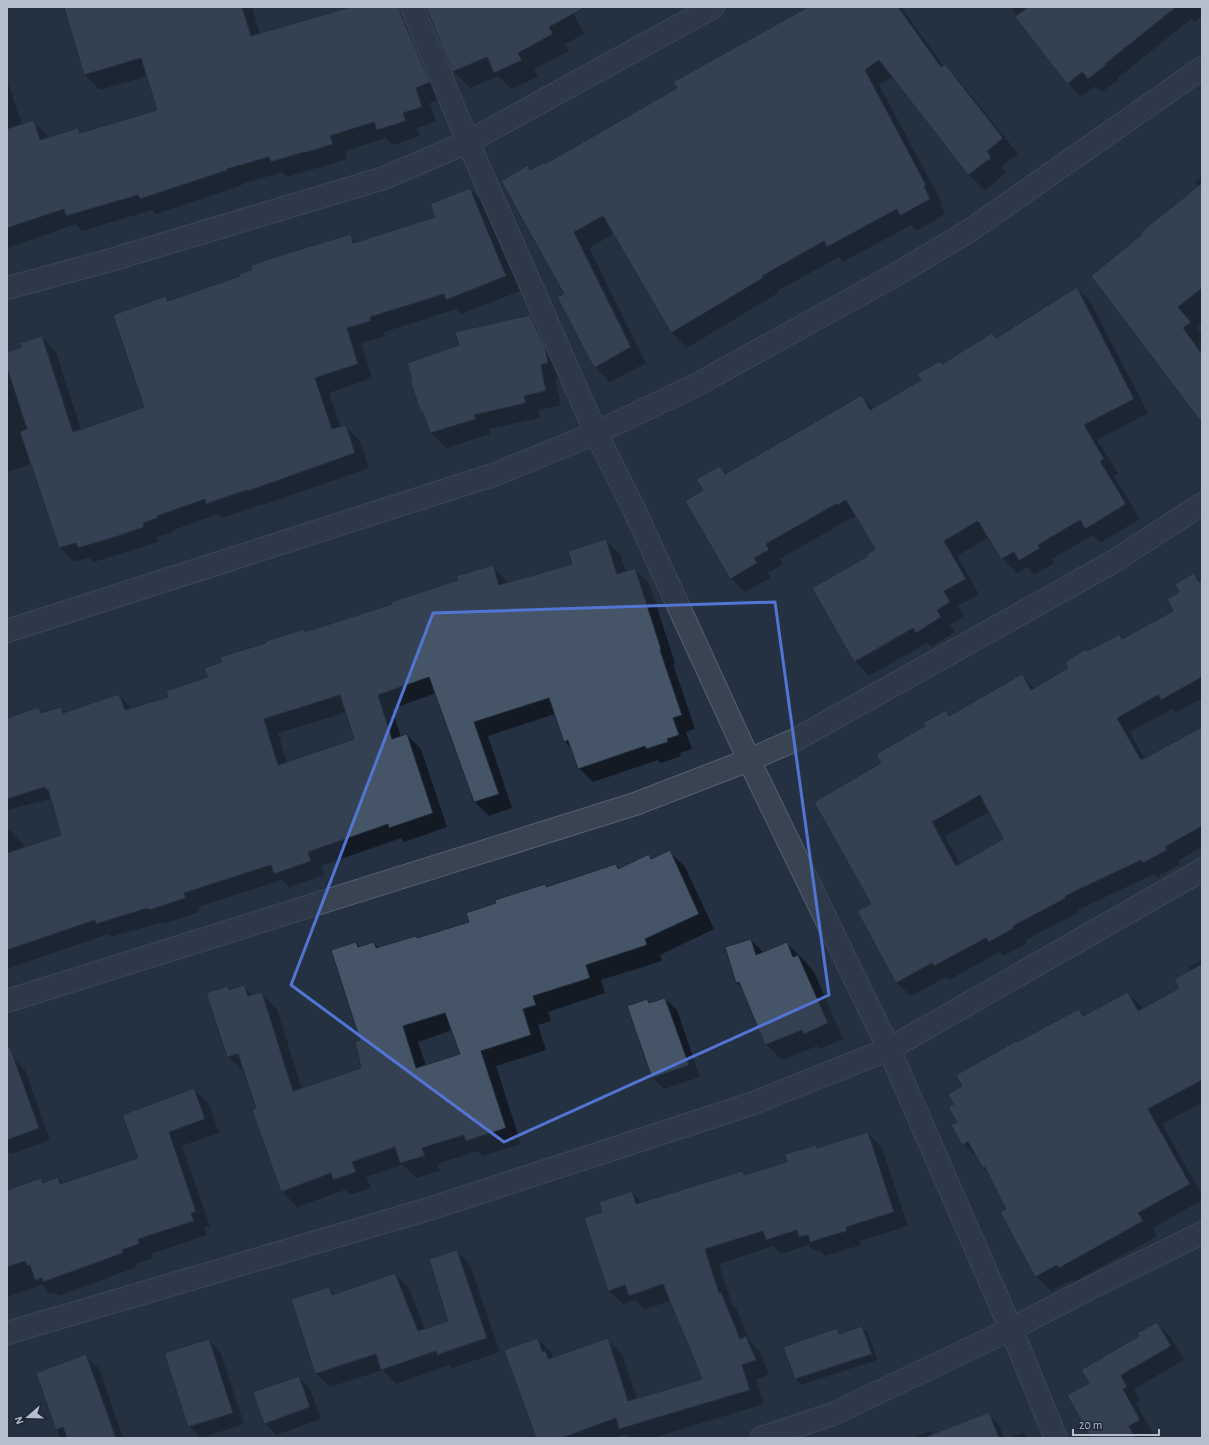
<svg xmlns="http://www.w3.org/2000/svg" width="1209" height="1445" font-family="'Alegreya Sans',sans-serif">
  <rect width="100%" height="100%" fill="#243142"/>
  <g fill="#0007" fill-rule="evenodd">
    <path d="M 65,7 L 252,7 L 260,34 L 343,10 L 342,7 L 410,7 L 321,57 L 407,30 L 422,45 L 444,97 L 430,103 L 436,122 L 417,128 L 420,136 L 393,145 L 386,138 L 345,151 L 347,159 L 287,177 L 282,172 L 242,184 L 242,185 L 156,214 L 152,210 L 82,231 L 76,224 L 7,248 L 7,80 L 22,125 L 34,122 L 49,138 L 78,129 L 82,133 L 158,110 L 147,76 L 100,90 L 85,75 Z"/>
    <path d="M 473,7 L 570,7 L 584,34 L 565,44 L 569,51 L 534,69 L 538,77 L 511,89 L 498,76 L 470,88 L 453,71 Z"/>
    <path d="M 810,7 L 901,7 L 944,67 L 945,66 L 960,81 L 1018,154 L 1001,167 L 1006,173 L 985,190 L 969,175 L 893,77 L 879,85 L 941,201 L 939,202 L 945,214 L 917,231 L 911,225 L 843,262 L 839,257 L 777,291 L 778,293 L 687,348 L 672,333 L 614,234 L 589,248 L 646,363 L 610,382 L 594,367 L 565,294 L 527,167 L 531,170 L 546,165 L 678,88 Z"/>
    <path d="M 1011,7 L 1202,7 L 1202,16 L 1195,22 L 1191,19 L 1118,78 L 1119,79 L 1102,92 L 1096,86 L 1081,97 L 1068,83 L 1017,17 L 1018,16 Z"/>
    <path d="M 1202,177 L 1202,323 L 1197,328 L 1202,334 L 1202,341 L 1198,344 L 1202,350 L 1202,420 L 1093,276 L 1198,187 L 1195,182 Z"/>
    <path d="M 470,189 L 485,204 L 520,291 L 461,314 L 456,309 L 384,332 L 385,336 L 361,343 L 372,378 L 329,393 L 341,427 L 345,426 L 360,441 L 369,468 L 263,505 L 262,504 L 222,518 L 218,514 L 171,531 L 171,533 L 157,537 L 158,542 L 94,562 L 89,558 L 74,562 L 60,547 L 32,464 L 7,472 L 7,353 L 23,348 L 42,337 L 56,352 L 81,430 L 145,407 L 166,298 L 170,301 L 241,277 L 350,235 L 357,243 L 436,217 Z"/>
    <path d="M 1077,288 L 1091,303 L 1148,413 L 1097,440 L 1118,473 L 1114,476 L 1140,519 L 1100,543 L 1093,535 L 1052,559 L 1054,563 L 1034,575 L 1027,567 L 1017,573 L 1002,559 L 989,537 L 957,556 L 979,594 L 958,606 L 964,616 L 950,625 L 955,632 L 931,647 L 927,643 L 869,676 L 855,661 L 870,557 L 877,549 L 857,516 L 852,518 L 851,518 L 780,559 L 783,564 L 768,573 L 770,578 L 745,592 L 731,578 L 704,491 L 720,467 L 727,474 L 862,396 L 874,409 L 922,380 L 943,365 L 992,334 L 997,339 ZM 917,625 L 918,626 L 858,661 L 858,658 Z"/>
    <path d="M 530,316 L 545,331 L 562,378 L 555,379 L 561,405 L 539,410 L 540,418 L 489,429 L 490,434 L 446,448 L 431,433 L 426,416 L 422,412 L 460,346 Z"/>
    <path d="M 606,540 L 620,554 L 626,572 L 635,569 L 649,583 L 675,663 L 673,664 L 695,729 L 686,732 L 692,749 L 680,753 L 681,756 L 661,763 L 658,760 L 593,782 L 579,768 L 573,750 L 564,741 L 555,714 L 488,736 L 512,808 L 489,816 L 475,802 L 436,693 L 392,709 L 401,737 L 407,735 L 421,749 L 447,827 L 404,842 L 401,838 L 321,866 L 324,875 L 289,887 L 282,880 L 198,907 L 199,912 L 164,924 L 162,922 L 111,937 L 108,934 L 7,969 L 7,830 L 9,830 L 23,844 L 24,848 L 62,836 L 70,794 L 7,810 L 7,726 L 39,708 L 44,713 L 60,708 L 65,713 L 119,695 L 133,709 L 169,697 L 209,677 L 223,663 L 267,643 L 303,630 L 306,633 L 394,605 L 459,581 L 492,566 L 506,580 L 507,583 L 574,564 ZM 347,712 L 356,740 L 287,763 L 278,733 Z"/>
    <path d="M 1194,574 L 1202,582 L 1202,698 L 1176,713 L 1172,709 L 1130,732 L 1145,759 L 1202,728 L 1202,847 L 1178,861 L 1180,864 L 1157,877 L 1154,874 L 1078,910 L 1079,912 L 1026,940 L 1027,943 L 1004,956 L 1000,952 L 949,980 L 946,977 L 911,996 L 897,983 L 859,912 L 872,904 L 882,764 L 926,726 L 946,711 L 951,716 L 1021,675 L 1035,689 L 1070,668 L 1088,652 L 1120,635 L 1124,639 L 1174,612 L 1181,593 ZM 990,811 L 1004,840 L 960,864 L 945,836 Z"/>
    <path d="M 669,851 L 685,867 L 714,929 L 660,955 L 662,961 L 601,980 L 605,993 L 548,1012 L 551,1021 L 538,1025 L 546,1050 L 496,1066 L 521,1144 L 483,1156 L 478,1151 L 437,1164 L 440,1171 L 416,1178 L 403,1165 L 366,1177 L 371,1188 L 350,1195 L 345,1190 L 297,1207 L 282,1191 L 245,1072 L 244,1072 L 228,1057 L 208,994 L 228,987 L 232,991 L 244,987 L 253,996 L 261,994 L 277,1009 L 302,1089 L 362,1069 L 356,943 L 360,947 L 374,943 L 379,948 L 418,939 L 470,922 L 498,904 L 545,885 L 547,887 L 616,865 L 620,869 L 649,856 L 652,859 ZM 452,1030 L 461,1054 L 426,1066 L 418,1042 Z"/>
    <path d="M 751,940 L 764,953 L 787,944 L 803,959 L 814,972 L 843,1039 L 820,1049 L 817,1046 L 782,1060 L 766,1044 L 743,989 L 737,983 Z"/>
    <path d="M 1202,960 L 1202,1103 L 1162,1124 L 1202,1195 L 1202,1200 L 1153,1228 L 1157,1236 L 1074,1282 L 1072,1280 L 1051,1291 L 1036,1276 L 1007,1209 L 989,1174 L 983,1168 L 979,1159 L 963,1144 L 955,1104 L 963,1086 L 1017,1043 L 1079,1010 L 1085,1016 L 1128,993 L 1143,1008 L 1180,989 L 1190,972 L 1188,968 Z"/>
    <path d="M 665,999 L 677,1010 L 700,1077 L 664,1089 L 653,1078 L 647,1000 L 650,1004 Z"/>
    <path d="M 13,1058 L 25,1070 L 50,1140 L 12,1154 L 8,1150 L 7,1151 L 7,1060 Z"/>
    <path d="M 194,1090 L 209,1104 L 219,1133 L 182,1146 L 210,1226 L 204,1227 L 207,1235 L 151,1254 L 153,1258 L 136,1264 L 137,1267 L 58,1296 L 55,1292 L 50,1294 L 42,1285 L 7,1297 L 7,1191 L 41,1179 L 45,1183 L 58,1178 L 64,1184 L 139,1159 Z"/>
    <path d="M 868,1133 L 882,1148 L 908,1226 L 860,1241 L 861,1245 L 825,1256 L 819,1250 L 814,1251 L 808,1245 L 781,1254 L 773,1246 L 719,1264 L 732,1304 L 736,1308 L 749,1340 L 760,1352 L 769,1374 L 756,1380 L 764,1404 L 653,1438 L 629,1438 L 626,1434 L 615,1438 L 569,1438 L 567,1436 L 538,1339 L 552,1353 L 553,1358 L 607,1340 L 622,1354 L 637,1399 L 703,1380 L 671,1301 L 644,1309 L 635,1300 L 623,1304 L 608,1290 L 603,1213 L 632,1192 L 643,1203 L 742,1172 L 746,1176 L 788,1162 L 816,1146 L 819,1148 Z"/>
    <path d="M 457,1251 L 470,1265 L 500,1352 L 452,1368 L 449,1365 L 396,1384 L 383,1370 L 330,1387 L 316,1373 L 329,1288 L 335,1295 L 395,1274 L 409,1288 L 425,1330 L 449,1321 Z"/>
    <path d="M 1157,1323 L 1171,1337 L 1184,1360 L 1134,1389 L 1140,1401 L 1136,1403 L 1153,1434 L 1146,1438 L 1095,1438 L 1090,1383 Z"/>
    <path d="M 862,1327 L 868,1332 L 877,1360 L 801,1385 L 796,1379 L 784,1347 L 837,1330 L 841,1334 Z"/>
    <path d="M 208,1340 L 220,1351 L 244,1424 L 201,1438 L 189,1426 Z"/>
    <path d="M 86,1356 L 99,1368 L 123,1438 L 60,1438 L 37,1373 Z"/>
    <path d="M 298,1377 L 310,1389 L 321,1419 L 276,1435 L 265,1423 Z"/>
    <path d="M 989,1414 L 998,1423 L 1004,1438 L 912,1438 L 930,1431 L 934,1435 Z"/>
    <path d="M 1023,1433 L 1028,1438 L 1008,1438 Z"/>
  </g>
  <g fill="#455467" stroke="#1f2a39" fill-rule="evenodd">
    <path d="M 64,7 L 242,7 L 251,36 L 350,7 L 400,7 L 400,12 L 430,82 L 416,88 L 422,107 L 403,113 L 406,121 L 377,130 L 374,122 L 330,136 L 333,144 L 304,153 L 304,152 L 271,162 L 269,157 L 227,169 L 228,170 L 140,199 L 138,195 L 66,216 L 64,209 L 7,228 L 7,129 L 34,120 L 40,140 L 78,128 L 80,133 L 157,110 L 141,58 L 84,75 Z"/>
    <path d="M 426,7 L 586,7 L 549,27 L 553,34 L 518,53 L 522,60 L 494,73 L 487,57 L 452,72 Z"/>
    <path d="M 808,7 L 898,7 L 941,67 L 945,64 L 1003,138 L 987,151 L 991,158 L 968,175 L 879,60 L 865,70 L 926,185 L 924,186 L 930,199 L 900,216 L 897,209 L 827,247 L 824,241 L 762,276 L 763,278 L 671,333 L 603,216 L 574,232 L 631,347 L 594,368 L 557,297 L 564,294 L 501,181 L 528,165 L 530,170 L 544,162 L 545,164 L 677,88 L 673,82 Z"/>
    <path d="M 1028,7 L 1176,7 L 1105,64 L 1106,65 L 1088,79 L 1082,72 L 1067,84 L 1015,17 Z"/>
    <path d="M 1202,183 L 1202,288 L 1178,307 L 1191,322 L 1183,328 L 1202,354 L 1202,423 L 1091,276 L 1142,234 L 1141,232 Z"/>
    <path d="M 470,188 L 506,276 L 446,300 L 444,294 L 370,317 L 371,321 L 347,328 L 358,364 L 315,378 L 332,429 L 346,425 L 355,453 L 248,491 L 247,490 L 206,504 L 205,499 L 157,516 L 157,518 L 143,523 L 144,527 L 118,536 L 78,548 L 76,543 L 59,548 L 20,432 L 27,429 L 7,368 L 7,352 L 22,347 L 20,343 L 42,336 L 73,432 L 100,423 L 144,407 L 113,315 L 166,296 L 168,301 L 240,276 L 239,274 L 252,270 L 250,266 L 278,256 L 351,234 L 353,243 L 435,217 L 430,204 Z"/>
    <path d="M 1077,287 L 1134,399 L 1084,425 L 1104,459 L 1100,461 L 1126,504 L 1085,529 L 1080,520 L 1038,545 L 1040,548 L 1019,561 L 1014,552 L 1001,559 L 978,521 L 944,541 L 966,579 L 944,591 L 950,602 L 937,610 L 941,617 L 916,633 L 913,628 L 854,662 L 812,588 L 868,556 L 867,554 L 875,549 L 846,500 L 837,505 L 836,504 L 766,544 L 769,550 L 754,558 L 757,563 L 730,579 L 685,501 L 703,490 L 696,479 L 720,466 L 725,474 L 862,395 L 870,410 L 921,380 L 917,374 L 940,361 L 942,364 L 992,333 L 996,338 Z"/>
    <path d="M 530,315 L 545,347 L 548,363 L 541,365 L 546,391 L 524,396 L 526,403 L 474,415 L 476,419 L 430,433 L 423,412 L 421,413 L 410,380 L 412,379 L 407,363 L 459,345 L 455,332 Z"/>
    <path d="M 606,539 L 617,574 L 635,568 L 661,649 L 660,650 L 682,715 L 673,718 L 679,735 L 667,739 L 668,742 L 646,749 L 645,746 L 578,769 L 568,740 L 564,742 L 549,698 L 474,722 L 499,794 L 474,802 L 429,677 L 378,695 L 392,739 L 407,734 L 433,813 L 389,828 L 388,824 L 308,852 L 311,861 L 274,874 L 271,865 L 184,893 L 186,898 L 149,910 L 148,908 L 96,924 L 95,920 L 7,950 L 7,853 L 61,835 L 48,789 L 46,790 L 45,787 L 7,799 L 7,718 L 39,707 L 41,713 L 61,707 L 63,713 L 119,694 L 125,710 L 168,697 L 166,691 L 208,677 L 204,668 L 222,662 L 220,657 L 266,643 L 266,641 L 304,629 L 305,632 L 392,604 L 391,602 L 458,580 L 456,576 L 493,565 L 499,585 L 572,564 L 568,551 ZM 340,695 L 354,739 L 278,765 L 264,719 Z"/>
    <path d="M 1194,573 L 1199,582 L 1202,580 L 1202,677 L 1161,700 L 1158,695 L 1117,718 L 1141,760 L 1202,727 L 1202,826 L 1165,847 L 1167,850 L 1143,863 L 1141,860 L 1065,896 L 1066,898 L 1013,926 L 1014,928 L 989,942 L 986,938 L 934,966 L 932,963 L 896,983 L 857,911 L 871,904 L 814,802 L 881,763 L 876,754 L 925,726 L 923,723 L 946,710 L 949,716 L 1022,674 L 1031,690 L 1068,668 L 1065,662 L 1086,649 L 1087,651 L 1120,634 L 1122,639 L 1173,611 L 1167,599 L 1179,592 L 1175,584 ZM 980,795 L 1003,839 L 956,866 L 932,822 Z"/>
    <path d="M 670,850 L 699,914 L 645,939 L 647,945 L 586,965 L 590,978 L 533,996 L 536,1005 L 523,1009 L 531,1035 L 481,1051 L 506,1128 L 466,1141 L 464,1135 L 422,1148 L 425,1156 L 400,1163 L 395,1147 L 352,1162 L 356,1172 L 333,1180 L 331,1173 L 281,1192 L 252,1110 L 256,1108 L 238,1054 L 227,1057 L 206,993 L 228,986 L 229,990 L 244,985 L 248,996 L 262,992 L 293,1091 L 361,1068 L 355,1041 L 360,1040 L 331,950 L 356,942 L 358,947 L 374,942 L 376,948 L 416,936 L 417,938 L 469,922 L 466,913 L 496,903 L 495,900 L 545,884 L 546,887 L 616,864 L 618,869 L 649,854 L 651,859 ZM 445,1013 L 460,1054 L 416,1068 L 403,1026 Z"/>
    <path d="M 751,939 L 756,955 L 787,942 L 793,957 L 798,955 L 828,1023 L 804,1034 L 802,1030 L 765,1045 L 739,982 L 736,983 L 725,947 Z"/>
    <path d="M 1202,964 L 1202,1080 L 1148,1109 L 1190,1184 L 1138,1213 L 1143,1221 L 1059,1268 L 1057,1265 L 1035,1277 L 1000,1212 L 1006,1209 L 985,1167 L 983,1168 L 968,1142 L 962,1145 L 951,1125 L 957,1122 L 948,1107 L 954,1104 L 948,1094 L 962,1086 L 956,1075 L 1016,1041 L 1017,1042 L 1079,1009 L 1083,1016 L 1128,992 L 1138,1011 L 1179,988 L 1174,979 Z"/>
    <path d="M 665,998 L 689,1065 L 652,1078 L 627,1006 L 647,999 L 649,1003 Z"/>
    <path d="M 10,1047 L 39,1128 L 7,1140 L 7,1048 Z"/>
    <path d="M 194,1088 L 205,1119 L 169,1132 L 196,1212 L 191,1213 L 194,1221 L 138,1239 L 139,1244 L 122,1250 L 123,1253 L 43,1282 L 42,1278 L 35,1280 L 30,1265 L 27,1266 L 25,1261 L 7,1267 L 7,1190 L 41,1178 L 43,1183 L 58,1177 L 60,1184 L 138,1158 L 122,1115 Z"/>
    <path d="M 868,1132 L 894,1212 L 846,1227 L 847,1231 L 810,1242 L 808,1235 L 799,1237 L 797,1230 L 766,1240 L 763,1231 L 705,1249 L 719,1293 L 721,1292 L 740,1339 L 746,1336 L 756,1360 L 742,1365 L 750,1390 L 619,1429 L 616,1418 L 562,1438 L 536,1438 L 504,1350 L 538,1338 L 542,1352 L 546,1351 L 548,1359 L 608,1338 L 628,1401 L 702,1379 L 663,1284 L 629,1296 L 625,1285 L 608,1291 L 584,1218 L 602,1212 L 599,1202 L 632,1191 L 636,1204 L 742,1171 L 744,1175 L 787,1162 L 785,1154 L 816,1145 L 817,1148 Z"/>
    <path d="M 457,1250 L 487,1338 L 437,1355 L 436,1351 L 381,1370 L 376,1354 L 315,1374 L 291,1299 L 329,1287 L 332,1295 L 395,1273 L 418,1331 L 448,1321 L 429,1259 Z"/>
    <path d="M 1157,1322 L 1171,1346 L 1121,1375 L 1127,1387 L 1123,1389 L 1140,1420 L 1129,1426 L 1135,1438 L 1091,1438 L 1067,1395 L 1089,1383 L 1081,1370 L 1139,1336 L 1137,1333 Z"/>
    <path d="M 862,1326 L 872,1354 L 795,1379 L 783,1347 L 837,1328 L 839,1334 Z"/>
    <path d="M 209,1339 L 233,1413 L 188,1427 L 164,1353 Z"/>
    <path d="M 86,1354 L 116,1438 L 67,1438 L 63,1427 L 56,1430 L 36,1373 Z"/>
    <path d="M 299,1376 L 310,1407 L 264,1424 L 253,1392 Z"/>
    <path d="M 989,1412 L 999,1438 L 928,1438 L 928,1436 Z"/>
  </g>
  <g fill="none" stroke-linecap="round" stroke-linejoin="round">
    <g stroke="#56616f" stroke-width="24">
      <g id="minor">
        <path d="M 412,7 L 468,142 L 596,433 L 633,507 L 749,760 L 889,1049 L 1011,1329 L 1056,1438"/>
        <path d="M 7,288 L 104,262 L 384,178 L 468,142 L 713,7"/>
        <path d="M 7,631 L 496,474 L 596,433 L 698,384 L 897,274 L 969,231 L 1202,68"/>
        <path d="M 7,1001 L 635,804 L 749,760 L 795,740 L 1111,563 L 1202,504"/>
        <path d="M 7,1333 L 432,1208 L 751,1104 L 889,1049 L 1202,870"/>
        <path d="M 761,1438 L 833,1414 L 1011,1329 L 1090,1288 L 1202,1233"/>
      </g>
    </g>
    <use href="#minor" stroke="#394352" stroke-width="22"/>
  </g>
  <path d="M0 0H1209V1445H0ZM 775,602 L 829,995 L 504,1142 L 291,985 L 433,613 Z" fill="#243142" fill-opacity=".55" fill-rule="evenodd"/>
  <path fill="none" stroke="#5275d4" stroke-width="3" stroke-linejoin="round" d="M 775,602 L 829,995 L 504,1142 L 291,985 L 433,613 Z"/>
  <rect width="1209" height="1445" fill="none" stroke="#b5becc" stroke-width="16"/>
  <g transform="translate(28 1417) rotate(250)" stroke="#1d2837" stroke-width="3" paint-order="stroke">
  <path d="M0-3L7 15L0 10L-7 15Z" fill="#b5becc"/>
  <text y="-6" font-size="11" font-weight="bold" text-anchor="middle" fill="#b5becc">N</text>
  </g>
  <path d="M1073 1429v6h86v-6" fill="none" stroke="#b5becc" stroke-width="2"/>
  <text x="1079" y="1429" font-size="12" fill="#b5becc" stroke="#1d2837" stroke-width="3" paint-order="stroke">20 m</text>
</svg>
